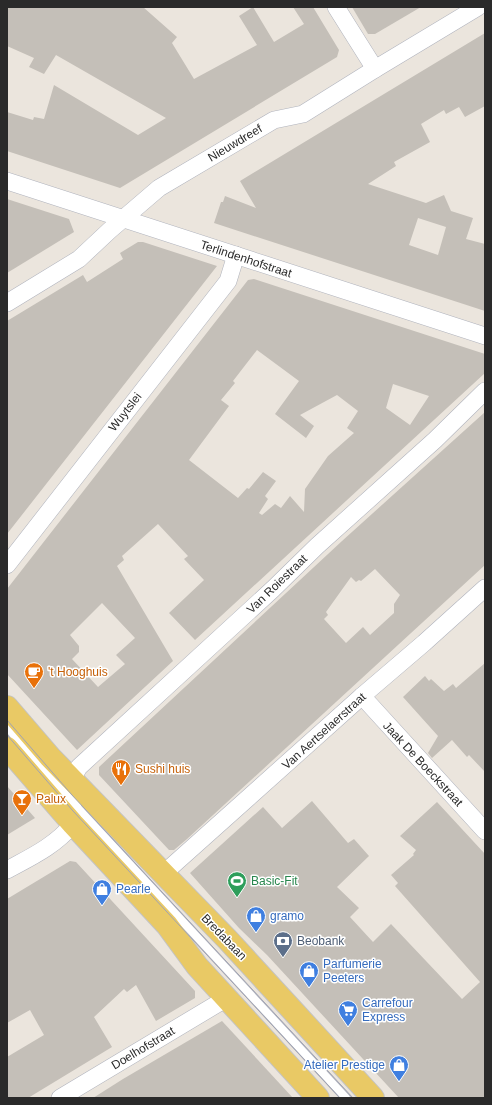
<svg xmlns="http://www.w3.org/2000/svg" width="492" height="1105" font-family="Helvetica,sans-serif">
  <rect width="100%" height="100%" fill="#ebe5dd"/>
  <g fill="#c4bfb8" fill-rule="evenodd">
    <path d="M 7,7 L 143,7 L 177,37 L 172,43 L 194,79 L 257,45 L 239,16 L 253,7 L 274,42 L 304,24 L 293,7 L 313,7 L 339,50 L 337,57 L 120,188 L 7,151 L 7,112 L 33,120 L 34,117 L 44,119 L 54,85 L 138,135 L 166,118 L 56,55 L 44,74 L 29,67 L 34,58 L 7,46 Z"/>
    <path d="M 352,7 L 421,7 L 375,34 L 368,34 Z"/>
    <path d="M 485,33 L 485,106 L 465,117 L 459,107 L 446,114 L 444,110 L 421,124 L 430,142 L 394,162 L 396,166 L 368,184 L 426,203 L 444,195 L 451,211 L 473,218 L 466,239 L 485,244 L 485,311 L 214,223 L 221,202 L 223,202 L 225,196 L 256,208 L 240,181 ZM 418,218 L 446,227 L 438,255 L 409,245 Z"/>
    <path d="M 7,199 L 69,219 L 74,232 L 7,273 Z"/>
    <path d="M 138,242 L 143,242 L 217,266 L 7,534 L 7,321 L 83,275 L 87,282 L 123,259 L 120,253 Z"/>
    <path d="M 254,279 L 485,354 L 485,373 L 195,640 L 169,613 L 204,580 L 184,559 L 188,556 L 158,524 L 122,556 L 124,560 L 117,566 L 173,661 L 77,750 L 7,674 L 7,589 L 248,280 ZM 257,350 L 299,381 L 275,414 L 306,438 L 314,426 L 300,415 L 337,395 L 358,411 L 347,428 L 354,433 L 328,456 L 305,489 L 304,512 L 290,496 L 281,508 L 275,504 L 262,515 L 259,513 L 268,499 L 265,496 L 276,481 L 263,472 L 249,489 L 247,488 L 238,498 L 189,460 L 229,406 L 221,400 L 235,383 L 233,381 ZM 393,384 L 429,396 L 410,425 L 386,408 ZM 102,603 L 135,638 L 116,655 L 125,664 L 98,687 L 72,659 L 79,652 L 79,646 L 70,635 Z"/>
    <path d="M 485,412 L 485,565 L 187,839 L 174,850 L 169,850 L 99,775 L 99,767 L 342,541 ZM 375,569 L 400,595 L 394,604 L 394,613 L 370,635 L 363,627 L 346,643 L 324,619 L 328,615 L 326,612 L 351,577 L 356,582 L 359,580 L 361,581 Z"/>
    <path d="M 485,663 L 485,772 L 469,755 L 467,757 L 452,740 L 432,758 L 428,753 L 438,736 L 403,697 L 425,676 L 429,681 L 431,679 L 444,691 L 453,684 L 456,688 Z"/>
    <path d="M 7,786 L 35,818 L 7,835 Z"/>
    <path d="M 312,801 L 348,843 L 354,839 L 369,856 L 337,887 L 359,908 L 350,917 L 373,942 L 391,924 L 462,999 L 480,982 L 395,886 L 398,883 L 391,875 L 414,855 L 413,854 L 416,850 L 400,836 L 437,802 L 485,854 L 485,1098 L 399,1098 L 267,955 L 239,928 L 190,873 L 263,807 L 282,828 Z"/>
    <path d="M 70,861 L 76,862 L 195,991 L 195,998 L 156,1021 L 136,985 L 127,992 L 124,989 L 94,1017 L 112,1047 L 28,1098 L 7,1098 L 7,1057 L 44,1035 L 30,1010 L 7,1023 L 7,899 Z"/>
    <path d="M 222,1021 L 293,1098 L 93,1098 L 123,1079 Z"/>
  </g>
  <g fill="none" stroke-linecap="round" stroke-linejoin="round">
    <g stroke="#b0b3bd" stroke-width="10">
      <path id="lane" d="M 7,727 L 73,803 L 346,1098"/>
    </g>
    <g stroke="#b0b3bd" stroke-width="18">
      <g id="street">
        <path d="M 336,7 L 375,69"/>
        <path d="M 7,181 L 485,336"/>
        <path d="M 7,303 L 79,259 L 110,230 L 159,188 L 274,120 L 303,114 L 375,69 L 478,7"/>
        <path d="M 7,565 L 228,281 L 236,255"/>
        <path d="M 362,696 L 485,831"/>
        <path d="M 7,870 C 31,857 55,846 73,824 L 72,779 L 79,767 L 273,589 L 317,546 L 435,440 L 485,391"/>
        <path d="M 163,874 L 362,696 L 424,643 L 485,588"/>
        <path d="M 60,1098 L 227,998"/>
      </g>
    </g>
    <g stroke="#c3c3c3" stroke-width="24">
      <g id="primary">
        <path d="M 7,707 L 50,757 L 227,939 L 373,1098"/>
        <path d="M 7,748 L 73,824 L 167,925 L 197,966 L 318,1098"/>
      </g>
    </g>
    <use href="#lane" stroke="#fff" stroke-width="8"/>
    <use href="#street" stroke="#fff" stroke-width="17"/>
    <use href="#primary" stroke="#e9c965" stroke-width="22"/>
    <g stroke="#a0a3b3" stroke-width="1">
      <path d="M 7,720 L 72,795 L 353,1098"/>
      <path d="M 7,735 L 73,811 L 340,1098"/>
    </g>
  </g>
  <defs>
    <g id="cafe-pin" transform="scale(1)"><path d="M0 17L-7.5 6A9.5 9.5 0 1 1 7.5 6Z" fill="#e8710a" stroke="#fff"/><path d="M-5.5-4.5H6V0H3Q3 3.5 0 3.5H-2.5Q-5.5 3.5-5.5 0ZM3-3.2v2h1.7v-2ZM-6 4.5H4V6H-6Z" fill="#fff"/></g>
    <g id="restaurant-pin" transform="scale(1)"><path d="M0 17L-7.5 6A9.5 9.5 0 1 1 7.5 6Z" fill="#e8710a" stroke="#fff"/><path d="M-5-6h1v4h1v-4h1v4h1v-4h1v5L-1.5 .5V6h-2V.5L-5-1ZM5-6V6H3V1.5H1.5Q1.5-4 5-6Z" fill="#fff"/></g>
    <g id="bar-pin" transform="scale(1)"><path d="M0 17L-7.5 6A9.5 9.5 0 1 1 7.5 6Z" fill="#e8710a" stroke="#fff"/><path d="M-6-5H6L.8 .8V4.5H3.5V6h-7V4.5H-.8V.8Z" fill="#fff"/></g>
    <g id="stadium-pin" transform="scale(1)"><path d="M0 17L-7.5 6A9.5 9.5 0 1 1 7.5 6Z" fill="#2e9e5b" stroke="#fff"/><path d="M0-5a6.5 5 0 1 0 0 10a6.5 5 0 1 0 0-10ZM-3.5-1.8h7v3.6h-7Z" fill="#fff"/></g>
    <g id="shop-pin" transform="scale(1)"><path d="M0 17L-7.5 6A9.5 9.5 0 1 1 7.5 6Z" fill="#3f7fe0" stroke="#fff"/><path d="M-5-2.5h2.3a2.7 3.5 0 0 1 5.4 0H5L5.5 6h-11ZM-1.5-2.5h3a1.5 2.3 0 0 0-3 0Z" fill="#fff"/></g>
    <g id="bank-pin" transform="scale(1)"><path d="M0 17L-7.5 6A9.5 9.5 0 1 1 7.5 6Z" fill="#5c6f8a" stroke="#fff"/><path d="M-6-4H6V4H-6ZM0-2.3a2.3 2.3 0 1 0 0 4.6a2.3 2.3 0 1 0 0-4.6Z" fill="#fff"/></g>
    <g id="supermarket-pin" transform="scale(1)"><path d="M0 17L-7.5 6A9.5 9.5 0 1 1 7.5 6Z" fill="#3f7fe0" stroke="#fff"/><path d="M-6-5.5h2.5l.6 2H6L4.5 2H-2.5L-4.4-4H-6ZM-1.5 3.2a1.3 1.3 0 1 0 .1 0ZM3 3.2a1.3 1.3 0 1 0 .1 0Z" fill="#fff"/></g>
  </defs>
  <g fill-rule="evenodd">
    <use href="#cafe-pin" x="34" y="672"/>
    <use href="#restaurant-pin" x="121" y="769"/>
    <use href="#bar-pin" x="22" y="799"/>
    <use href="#stadium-pin" x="237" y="881"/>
    <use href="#shop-pin" x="102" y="889"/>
    <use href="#shop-pin" x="256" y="916"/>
    <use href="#bank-pin" x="283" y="941"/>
    <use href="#shop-pin" x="309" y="971"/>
    <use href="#supermarket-pin" x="348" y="1010"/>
    <use href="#shop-pin" x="399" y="1065"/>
  </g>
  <g text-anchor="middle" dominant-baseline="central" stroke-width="3" stroke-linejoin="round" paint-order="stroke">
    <g font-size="12" fill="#2a2a2a" stroke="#fff">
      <text transform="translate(235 143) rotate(-31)">Nieuwdreef</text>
      <text transform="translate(246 259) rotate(18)">Terlindenhofstraat</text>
      <text transform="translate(125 412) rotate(-52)">Wuytslei</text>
      <text transform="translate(277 584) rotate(-44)">Van Roiestraat</text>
      <text transform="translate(324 731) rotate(-42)">Van Aertselaerstraat</text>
      <text transform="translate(423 764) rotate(47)">Jaak De Boeckstraat</text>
      <text transform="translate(224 937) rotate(46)">Bredabaan</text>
      <text transform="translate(143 1048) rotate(-31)">Doelhofstraat</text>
    </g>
    <g font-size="12" fill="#c56008" stroke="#fff" text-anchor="start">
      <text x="48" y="672">'t Hooghuis</text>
      <text x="135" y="769">Sushi huis</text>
      <text x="36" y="799">Palux</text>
    </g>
    <g font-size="12" fill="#27864d" stroke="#fff" text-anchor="start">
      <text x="251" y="881">Basic-Fit</text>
    </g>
    <g font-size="12" fill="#366cbe" stroke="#fff" text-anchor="start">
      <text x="116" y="889">Pearle</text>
      <text x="270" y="916">gramo</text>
      <text x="323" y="964">Parfumerie<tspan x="323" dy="14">Peeters</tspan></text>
      <text x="362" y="1003">Carrefour<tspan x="362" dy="14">Express</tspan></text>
      <text x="385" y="1065" text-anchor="end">Atelier Prestige</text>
    </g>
    <g font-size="12" fill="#4e5e75" stroke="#fff" text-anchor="start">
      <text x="297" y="941">Beobank</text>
    </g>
  </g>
  <rect width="492" height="1105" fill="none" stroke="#2a2a2a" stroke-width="16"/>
</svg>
